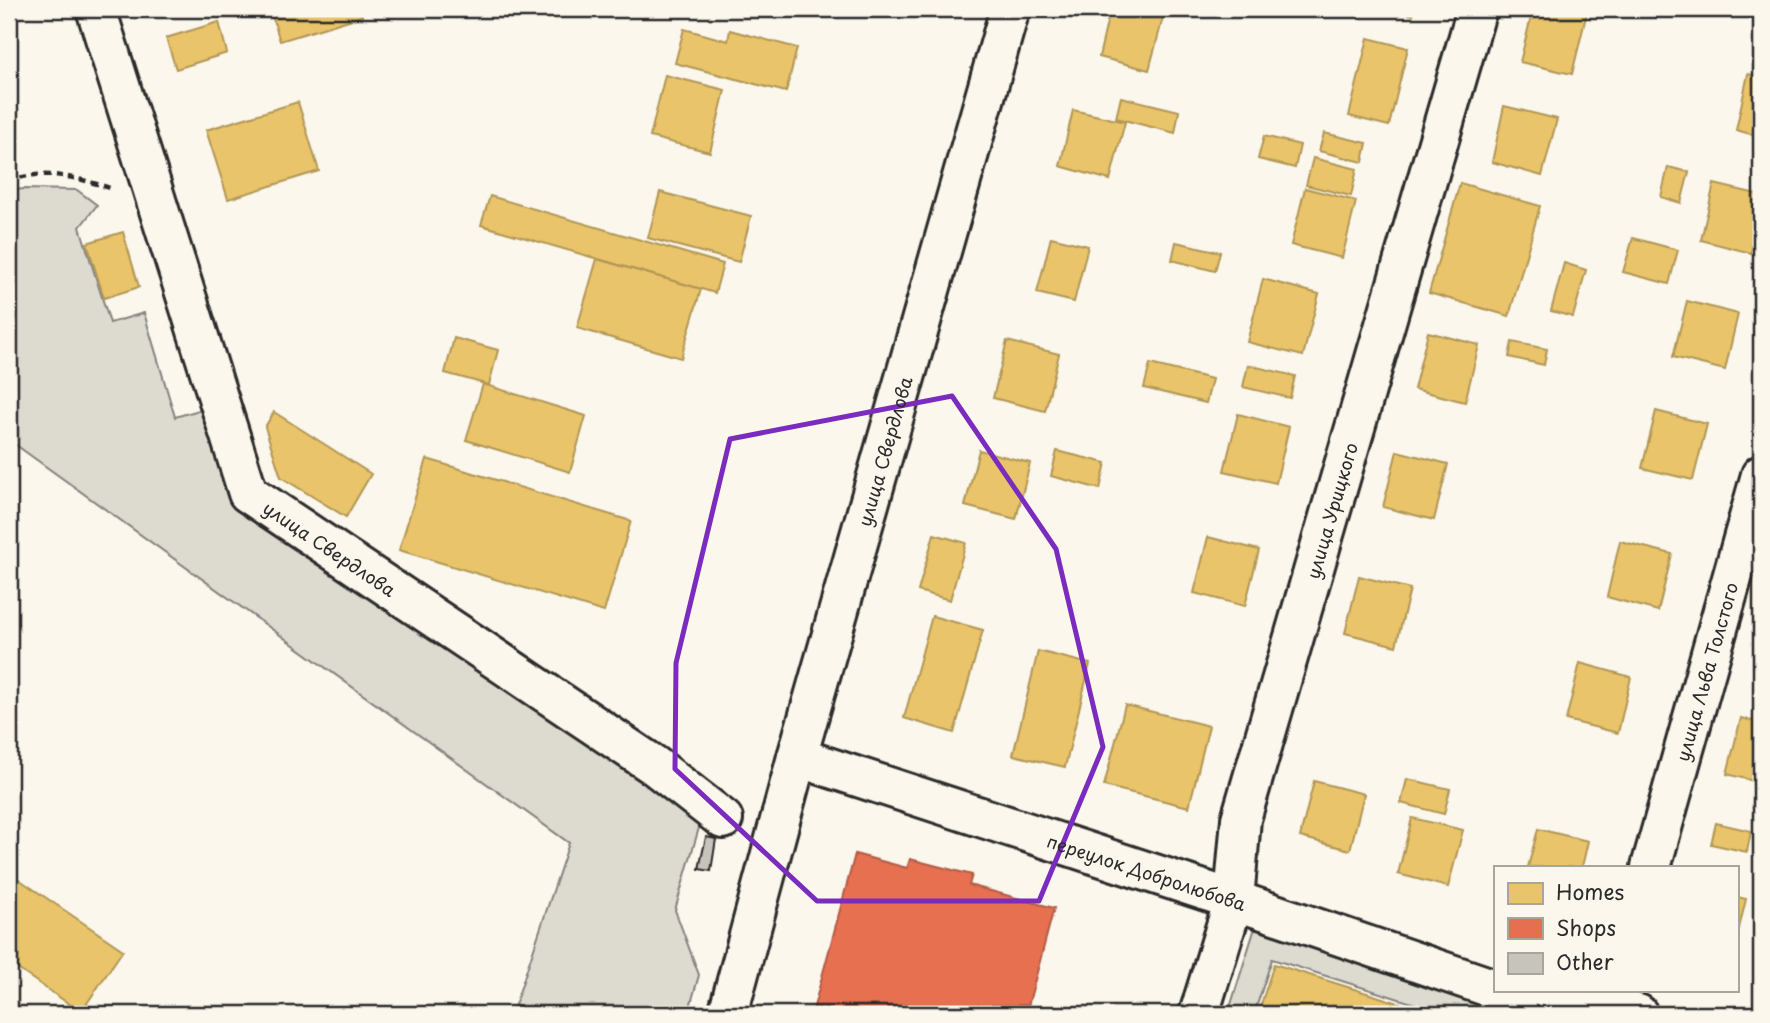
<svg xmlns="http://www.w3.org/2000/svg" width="1770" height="1023" font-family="'Playpen Sans',sans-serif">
  <rect width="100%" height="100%" fill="#fbf7ec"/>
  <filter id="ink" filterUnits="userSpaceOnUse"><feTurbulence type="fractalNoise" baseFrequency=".0143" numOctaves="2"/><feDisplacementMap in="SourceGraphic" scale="14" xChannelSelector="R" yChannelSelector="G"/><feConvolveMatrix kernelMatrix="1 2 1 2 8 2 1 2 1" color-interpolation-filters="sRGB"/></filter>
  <g filter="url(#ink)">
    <g fill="#dddad0" stroke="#84827e" stroke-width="2">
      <path d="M 23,189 L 77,190 L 97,205 L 80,227 L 110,323 L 144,313 L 175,417 L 213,406 L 243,497 L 703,814 L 675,910 L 699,975 L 688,1014 L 512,1014 L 569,843 L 9,440 L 9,191 Z"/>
      <path d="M 1265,920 L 1516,1014 L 1447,1014 L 1272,959 L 1254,1014 L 1228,1014 L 1254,931 Z"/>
    </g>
    <g fill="#e9c46a" stroke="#b09657" stroke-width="2">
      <path d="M 270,9 L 360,9 L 362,16 L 280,41 Z"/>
      <path d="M 1110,9 L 1144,9 L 1164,14 L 1149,70 L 1099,57 Z"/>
      <path d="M 1387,9 L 1415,9 L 1413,15 Z"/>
      <path d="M 1533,9 L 1611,9 L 1609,17 L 1587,12 L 1572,74 L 1520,62 Z"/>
      <path d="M 219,22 L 227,53 L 176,69 L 166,38 Z"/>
      <path d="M 684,29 L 728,41 L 730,30 L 797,48 L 786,92 L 675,63 Z"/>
      <path d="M 1368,38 L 1408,48 L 1389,126 L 1349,116 Z"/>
      <path d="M 1748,74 L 1761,77 L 1761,137 L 1736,130 Z"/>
      <path d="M 665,75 L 725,90 L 710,152 L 650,137 Z"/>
      <path d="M 1121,97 L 1179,111 L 1175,133 L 1116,118 Z"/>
      <path d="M 298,102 L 319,171 L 228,199 L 206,130 Z"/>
      <path d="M 1504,106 L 1557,119 L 1542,176 L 1492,162 Z"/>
      <path d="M 1073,110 L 1125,122 L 1110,180 L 1060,166 Z"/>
      <path d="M 1324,133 L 1367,143 L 1363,162 L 1319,151 Z"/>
      <path d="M 1264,136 L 1300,145 L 1295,168 L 1258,159 Z"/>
      <path d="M 1313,158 L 1357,169 L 1351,196 L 1306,185 Z"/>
      <path d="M 1668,167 L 1689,172 L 1681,203 L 1661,197 Z"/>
      <path d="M 1460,183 L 1540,206 L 1509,316 L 1429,293 Z"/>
      <path d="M 1714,184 L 1761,195 L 1761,215 L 1751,253 L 1701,240 Z"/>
      <path d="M 1305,188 L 1356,201 L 1342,258 L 1291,245 Z"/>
      <path d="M 660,192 L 751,216 L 739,262 L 648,238 Z"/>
      <path d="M 490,196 L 723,264 L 715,293 L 481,225 Z"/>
      <path d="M 123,232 L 139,287 L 104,298 L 87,243 Z"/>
      <path d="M 1051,237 L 1088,246 L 1074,302 L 1037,293 Z"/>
      <path d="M 1633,238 L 1678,250 L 1669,284 L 1623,272 Z"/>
      <path d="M 1176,242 L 1220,252 L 1215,271 L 1172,260 Z"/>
      <path d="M 597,259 L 701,289 L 681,358 L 577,328 Z"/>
      <path d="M 1564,263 L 1586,270 L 1573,317 L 1551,311 Z"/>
      <path d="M 1263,279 L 1319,294 L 1303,356 L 1247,342 Z"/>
      <path d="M 1687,301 L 1738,314 L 1725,370 L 1673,357 Z"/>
      <path d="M 1428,332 L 1479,345 L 1465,402 L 1414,389 Z"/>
      <path d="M 454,338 L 498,350 L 489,385 L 445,373 Z"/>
      <path d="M 1007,341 L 1059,354 L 1045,411 L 993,398 Z"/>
      <path d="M 1512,342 L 1547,349 L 1544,365 L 1509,357 Z"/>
      <path d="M 1150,364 L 1212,379 L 1206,403 L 1144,388 Z"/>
      <path d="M 1248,365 L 1295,376 L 1290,398 L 1243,387 Z"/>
      <path d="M 483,384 L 586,416 L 570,472 L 466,440 Z"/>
      <path d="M 1656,411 L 1707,424 L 1693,480 L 1642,468 Z"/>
      <path d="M 274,412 L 371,474 L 346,517 L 281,477 L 265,427 Z"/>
      <path d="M 1238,414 L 1289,427 L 1276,483 L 1224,471 Z"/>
      <path d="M 979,450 L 1030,463 L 1016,519 L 965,506 Z"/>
      <path d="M 1057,451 L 1106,463 L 1100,489 L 1051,476 Z"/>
      <path d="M 1397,451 L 1448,464 L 1434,520 L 1383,507 Z"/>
      <path d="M 427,459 L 631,521 L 604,612 L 399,550 Z"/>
      <path d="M 934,534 L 966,543 L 950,600 L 918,591 Z"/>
      <path d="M 1208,537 L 1259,550 L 1245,606 L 1194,593 Z"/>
      <path d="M 1620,541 L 1672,554 L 1658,611 L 1607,597 Z"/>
      <path d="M 1359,576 L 1410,589 L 1396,646 L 1345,633 Z"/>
      <path d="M 932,616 L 983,630 L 954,733 L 904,718 Z"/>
      <path d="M 1038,651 L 1090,664 L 1065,767 L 1013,755 Z"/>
      <path d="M 1580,663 L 1631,677 L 1618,733 L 1566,720 Z"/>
      <path d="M 1125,705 L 1209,726 L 1189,807 L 1104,786 Z"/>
      <path d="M 1741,718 L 1761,723 L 1761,783 L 1727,774 Z"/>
      <path d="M 1407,779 L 1450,789 L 1444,814 L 1401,803 Z"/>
      <path d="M 1314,781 L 1364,794 L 1350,850 L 1300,837 Z"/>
      <path d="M 1412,818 L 1463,830 L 1448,887 L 1398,874 Z"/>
      <path d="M 1716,823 L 1751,831 L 1747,852 L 1711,844 Z"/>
      <path d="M 1538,829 L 1588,841 L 1582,867 L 1528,867 Z"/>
      <path d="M 17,878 L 123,950 L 81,1012 L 9,963 L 9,890 Z"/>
      <path d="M 1737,897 L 1746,899 L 1737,937 Z"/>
      <path d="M 1274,964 L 1434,1014 L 1258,1014 Z"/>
    </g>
    <path fill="#e76f51" stroke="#af5b46" stroke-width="2" d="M 855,854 L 907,868 L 910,859 L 972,875 L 969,885 L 1054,908 L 1026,1014 L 812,1014 Z"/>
    <path fill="#c7c4bc" stroke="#2b2b2b" stroke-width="2" d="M 706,837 L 716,839 L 711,871 L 699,869 Z"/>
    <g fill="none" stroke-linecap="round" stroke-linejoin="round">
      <g stroke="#2b2b2b" stroke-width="44">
        <g id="street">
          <path id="s1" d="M 96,9 L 248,493 L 655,766 L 723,819"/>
          <path id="s2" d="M 797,757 L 1234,900 L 1495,989"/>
          <path id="s3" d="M 1651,867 L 1761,475"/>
          <path d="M 1496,990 L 1542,1005 L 1612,1007 L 1638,1014"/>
          <path id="s4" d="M 1199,1014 L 1234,900 L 1241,819 L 1477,9"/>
        </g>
      </g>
      <g stroke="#2b2b2b" stroke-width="44">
        <g id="secondary">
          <path id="s5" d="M 728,1014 L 797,757 L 1010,9"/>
        </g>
      </g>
      <path stroke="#2b2b2b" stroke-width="4.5" stroke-dasharray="7 5" stroke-linecap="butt" d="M 9,182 C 39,167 79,178 110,188"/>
      <use href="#street" stroke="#fbf7ec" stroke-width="38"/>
      <use href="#secondary" stroke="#fbf7ec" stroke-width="38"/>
    </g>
  </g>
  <path fill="none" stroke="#7b2cbf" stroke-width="5" stroke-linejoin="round" d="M 952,396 L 1056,549 L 1103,747 L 1039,901 L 817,901 L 675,769 L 676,663 L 730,439 Z"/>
  <g text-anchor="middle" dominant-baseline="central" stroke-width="7" stroke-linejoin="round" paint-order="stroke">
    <g font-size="18" fill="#2b2b2b" stroke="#fbf7ec">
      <text stroke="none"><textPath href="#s5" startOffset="584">улица Свердлова</textPath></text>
      <text stroke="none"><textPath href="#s4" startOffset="522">улица Урицкого</textPath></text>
      <text stroke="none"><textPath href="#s1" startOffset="606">улица Свердлова</textPath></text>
      <text stroke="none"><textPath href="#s3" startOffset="203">улица Льва Толстого</textPath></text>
      <text stroke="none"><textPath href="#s2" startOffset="368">переулок Добролюбова</textPath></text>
    </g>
  </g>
  <rect width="1770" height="1023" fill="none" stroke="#fbf7ec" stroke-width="35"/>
  <rect x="18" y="18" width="1735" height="988" fill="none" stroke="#2b2b2b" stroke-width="2.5" filter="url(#ink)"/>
  <rect x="1494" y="866" width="245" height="126" fill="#fbf7ec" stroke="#a8a59f" stroke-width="2"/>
  <rect x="1508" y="883" width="35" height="21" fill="#e9c46a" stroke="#a8a59f" stroke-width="2"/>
  <text x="1556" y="900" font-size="21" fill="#2b2b2b">Homes</text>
  <rect x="1508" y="918" width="35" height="21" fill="#e76f51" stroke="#a8a59f" stroke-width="2"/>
  <text x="1556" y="936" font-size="21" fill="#2b2b2b">Shops</text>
  <rect x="1508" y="953" width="35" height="21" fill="#c7c4bc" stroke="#a8a59f" stroke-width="2"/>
  <text x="1556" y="970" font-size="21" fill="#2b2b2b">Other</text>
</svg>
